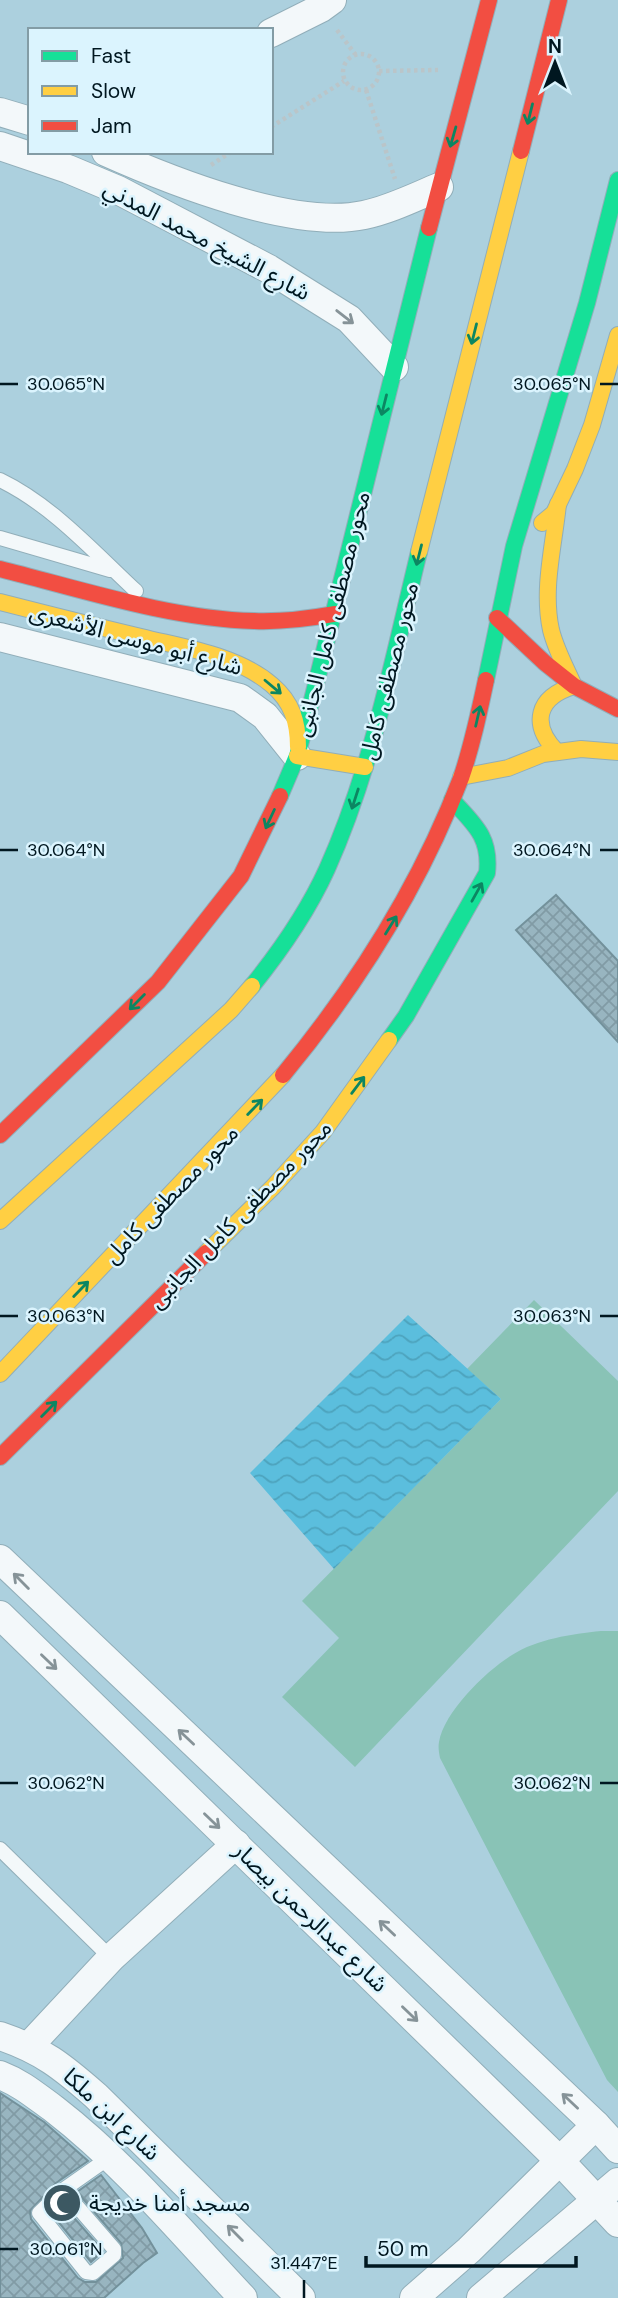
<svg xmlns="http://www.w3.org/2000/svg" width="618" height="2298" font-family="'DM Sans','Noto Sans Arabic',sans-serif">
  <defs>
    <pattern id="water-waves" width="16" height="10" patternUnits="userSpaceOnUse" patternTransform="scale(1.75)"><rect width="16" height="10" fill="#5bbedd"/><path d="M0 5q4-4 8 0t8 0" fill="none" stroke="#4da3bd"/></pattern>
    <pattern id="building-cross-hatch" width="8" height="8" patternUnits="userSpaceOnUse" patternTransform="scale(1.75)"><rect width="8" height="8" fill="#98b5c0"/><path d="M0 0l8 8M0 8l8-8" fill="none" stroke="#819ba5"/></pattern>
  </defs>
  <rect width="100%" height="100%" fill="#acd0de"/>
  <g fill="#89c3b6">
    <path d="M 534,1300 L 618,1381 L 618,1491 L 355,1767 L 282,1697 L 339,1638 L 302,1601 L 501,1399 L 467,1369 Z"/>
    <path d="M 601,1631 L 618,1631 L 618,2092 L 607,2080 L 440,1758 C 439,1753 438,1747 439,1742 C 444,1712 486,1671 512,1655 C 537,1639 572,1634 601,1631 Z"/>
  </g>
  <path fill="url(#water-waves)" d="M 408,1315 L 501,1399 L 334,1569 L 250,1473 Z"/>
  <g fill="url(#building-cross-hatch)" stroke="#73919b" stroke-width="2">
    <path d="M 556,895 L 618,961 L 618,1042 L 516,930 Z"/>
    <path d="M 0,2093 L 44,2122 L 88,2161 L 56,2183 L 30,2211 L 31,2219 L 78,2278 L 85,2282 L 96,2282 L 123,2258 L 121,2243 L 77,2192 L 101,2175 L 142,2228 L 157,2253 L 143,2263 L 104,2298 L 0,2298 Z"/>
    <path d="M 62,2204 L 103,2251 L 91,2262 L 52,2214 Z"/>
  </g>
  <g fill="none" stroke-linecap="round" stroke-linejoin="round">
    <g stroke="#91aeb9" stroke-width="16">
      <g id="lane">
        <path d="M 0,480 C 52,505 94,552 136,591"/>
        <path d="M 0,538 L 110,570"/>
        <path d="M 0,1849 L 111,1958"/>
        <path d="M 63,2190 L 114,2249 L 114,2255 L 93,2273 L 86,2272 L 39,2213 L 63,2190 L 110,2157"/>
      </g>
    </g>
    <g stroke="#91aeb9" stroke-width="30">
      <g id="street">
        <path d="M 271,33 L 321,8 L 332,0"/>
        <path d="M 0,112 L 30,121"/>
        <path d="M 0,146 L 68,169 L 118,190 L 269,269 L 349,319 L 394,367"/>
        <path d="M 106,152 C 171,181 294,230 364,215 C 389,210 415,197 439,187"/>
        <path d="M 0,637 L 240,698 L 265,716 L 297,756"/>
        <path d="M 0,1559 L 596,2125 L 618,2149"/>
        <path d="M 0,1615 L 560,2161 L 618,2223"/>
        <path d="M 0,2036 C 42,2050 63,2067 96,2096 L 301,2298"/>
        <path d="M 29,2046 L 111,1958 L 236,1844"/>
        <path d="M 0,2075 C 21,2083 36,2096 54,2109 C 124,2163 182,2233 243,2298"/>
        <path d="M 414,2298 L 469,2250 L 596,2125"/>
        <path d="M 481,2298 L 618,2182"/>
      </g>
    </g>
    <g stroke="#91aeb9" stroke-width="18">
      <g id="fast">
        <path d="M 486,680 L 514,546 L 587,303 L 618,180"/>
        <path d="M 280,796 L 297,756 L 313,696 L 429,228"/>
        <path d="M 252,986 C 281,950 308,911 327,869 C 372,769 393,658 419,552"/>
        <path d="M 389,1040 L 406,1016 L 487,873 C 491,837 474,824 452,800"/>
      </g>
    </g>
    <g stroke="#91aeb9" stroke-width="18">
      <g id="slow">
        <path d="M 542,523 L 554,513 L 575,469 L 592,425 L 618,335"/>
        <path d="M 419,552 L 521,151"/>
        <path d="M 0,602 C 47,614 94,626 141,637 C 185,648 237,655 272,685 C 292,702 298,722 298,747"/>
        <path d="M 557,752 C 530,724 537,697 574,686 C 566,668 556,650 551,630 C 542,589 554,545 558,504"/>
        <path d="M 297,756 L 365,767"/>
        <path d="M 461,777 L 508,768 L 543,754 L 581,749 L 618,752"/>
        <path d="M 0,1221 L 231,1010 L 252,986"/>
        <path d="M 206,1253 L 273,1187 L 323,1132 L 389,1040"/>
        <path d="M 0,1374 L 283,1075"/>
      </g>
    </g>
    <g stroke="#91aeb9" stroke-width="18">
      <g id="jam">
        <path d="M 521,151 L 559,0"/>
        <path d="M 429,228 L 489,0"/>
        <path d="M 0,569 C 80,589 171,619 254,621 C 281,622 307,619 334,614"/>
        <path d="M 497,618 L 545,663 L 574,686 L 618,709"/>
        <path d="M 283,1075 C 358,984 419,888 461,778 C 472,746 479,713 486,680"/>
        <path d="M 0,1135 L 158,982 L 241,876 L 280,796"/>
        <path d="M 0,1457 L 206,1253"/>
      </g>
    </g>
    <g stroke="#bac5c9" stroke-width="4.5" stroke-dasharray="3.5 3.5" stroke-linecap="butt">
      <path d="M 337,30 L 355,54"/>
      <circle cx="361" cy="72" r="18"/>
      <path d="M 379,71 L 438,70"/>
      <path d="M 366,90 L 395,179"/>
      <path d="M 271,127 L 344,81"/>
      <path d="M 211,165 L 231,152"/>
    </g>
    <use href="#lane" stroke="#f3f8fa" stroke-width="14"/>
    <use href="#street" stroke="#f3f8fa" stroke-width="28"/>
    <use href="#fast" stroke="#16e098" stroke-width="16"/>
    <use href="#slow" stroke="#ffcf43" stroke-width="16"/>
    <use href="#jam" stroke="#f24e42" stroke-width="16"/>
  </g>
  <defs><path id="oneway-shaft" d="M-6 0H5M1.5-3L5.5 0L1.5 3" fill="none" stroke-width="1.6" stroke-linecap="round" stroke-linejoin="round" transform="scale(1.75)"/></defs>
  <g stroke="#0c8662">
    <use href="#oneway-shaft" transform="translate(530 114) rotate(104)"/>
    <use href="#oneway-shaft" transform="translate(453 137) rotate(106)"/>
    <use href="#oneway-shaft" transform="translate(474 334) rotate(104)"/>
    <use href="#oneway-shaft" transform="translate(384 405) rotate(104)"/>
    <use href="#oneway-shaft" transform="translate(419 555) rotate(104)"/>
    <use href="#oneway-shaft" transform="translate(273 687) rotate(40)"/>
    <use href="#oneway-shaft" transform="translate(478 716) rotate(-77)"/>
    <use href="#oneway-shaft" transform="translate(355 799) rotate(108)"/>
    <use href="#oneway-shaft" transform="translate(270 819) rotate(115)"/>
    <use href="#oneway-shaft" transform="translate(477 892) rotate(-61)"/>
    <use href="#oneway-shaft" transform="translate(391 925) rotate(-58)"/>
    <use href="#oneway-shaft" transform="translate(137 1002) rotate(135)"/>
    <use href="#oneway-shaft" transform="translate(358 1085) rotate(-53)"/>
    <use href="#oneway-shaft" transform="translate(255 1107) rotate(-46)"/>
    <use href="#oneway-shaft" transform="translate(81 1289) rotate(-46)"/>
    <use href="#oneway-shaft" transform="translate(49 1409) rotate(-45)"/>
  </g>
  <g stroke="#869398">
    <use href="#oneway-shaft" transform="translate(345 317) rotate(38)"/>
    <use href="#oneway-shaft" transform="translate(21 1581) rotate(-135)"/>
    <use href="#oneway-shaft" transform="translate(49 1662) rotate(44)"/>
    <use href="#oneway-shaft" transform="translate(186 1737) rotate(-137)"/>
    <use href="#oneway-shaft" transform="translate(212 1821) rotate(44)"/>
    <use href="#oneway-shaft" transform="translate(387 1928) rotate(-137)"/>
    <use href="#oneway-shaft" transform="translate(410 2014) rotate(44)"/>
    <use href="#oneway-shaft" transform="translate(570 2101) rotate(-137)"/>
    <use href="#oneway-shaft" transform="translate(235 2233) rotate(-135)"/>
  </g>
  <path fill="none" stroke="#001720" stroke-width="2.5" d="M 0,384 L 18,384M 600,384 L 618,384M 0,850 L 18,850M 600,850 L 618,850M 0,1316 L 18,1316M 600,1316 L 618,1316M 0,1783 L 18,1783M 600,1783 L 618,1783M 0,2249 L 18,2249M 304,2280 L 304,2298"/>
  <defs>
    <g id="mosque-disc" transform="scale(2.0125)"><circle r="9.5" fill="#3c5862" stroke="#dbf4fe"/><path d="M3.5-4.9A6 6 0 1 0 3.5 4.9A5 5 0 1 1 3.5-4.9Z" fill="#fff"/></g>
  </defs>
  <g fill-rule="evenodd">
    <use href="#mosque-disc" x="62" y="2203"/>
  </g>
  <g text-anchor="middle" dominant-baseline="central" stroke-width="5" stroke-linejoin="round" paint-order="stroke">
    <g font-size="23" fill="#001720" stroke="#dbf4fe">
      <text transform="translate(207 240) rotate(28)">شارع الشيخ محمد المدني</text>
      <text transform="translate(332 614) rotate(-76)">محور مصطفى كامل الجانبى</text>
      <text transform="translate(136 639) rotate(15)">شارع أبو موسى الأشعرى</text>
      <text transform="translate(389 671) rotate(-76)">محور مصطفى كامل</text>
      <text transform="translate(171 1194) rotate(-46)">محور مصطفى كامل</text>
      <text transform="translate(240 1214) rotate(-46)">محور مصطفى كامل الجانبى</text>
      <text transform="translate(311 1917) rotate(44)">شارع عبدالرحمن بيصار</text>
      <text transform="translate(112 2114) rotate(43)">شارع ابن ملكا</text>
    </g>
    <g font-size="23" fill="#001720" stroke="#dbf4fe" text-anchor="start">
      <text x="89" y="2203">مسجد أمنا خديجة</text>
    </g>
  </g>
  <g font-size="18" text-anchor="middle" fill="#001720" stroke="#dbf4fe" stroke-width="5" stroke-linejoin="round" paint-order="stroke">
    <text x="66" y="390">30.065°N</text>
    <text x="552" y="390">30.065°N</text>
    <text x="66" y="856">30.064°N</text>
    <text x="552" y="856">30.064°N</text>
    <text x="66" y="1322">30.063°N</text>
    <text x="552" y="1322">30.063°N</text>
    <text x="66" y="1789">30.062°N</text>
    <text x="552" y="1789">30.062°N</text>
    <text x="66" y="2255">30.061°N</text>
    <text x="304" y="2269">31.447°E</text>
  </g>
  <rect x="28" y="28" width="245" height="126" fill="#dbf4fe" stroke="#839ca5" stroke-width="2"/>
  <rect x="42" y="51" width="35" height="10" fill="#16e098" stroke="#839ca5" stroke-width="2"/>
  <text x="91" y="63" font-size="21" fill="#001720">Fast</text>
  <rect x="42" y="86" width="35" height="10" fill="#ffcf43" stroke="#839ca5" stroke-width="2"/>
  <text x="91" y="98" font-size="21" fill="#001720">Slow</text>
  <rect x="42" y="121" width="35" height="10" fill="#f24e42" stroke="#839ca5" stroke-width="2"/>
  <text x="91" y="133" font-size="21" fill="#001720">Jam</text>
  <g transform="translate(555 63)" stroke="#dbf4fe" stroke-width="5" paint-order="stroke">
  <path d="M0-5L12 26L0 18L-12 26Z" fill="#001720"/>
  <text y="-10" font-size="19" font-weight="bold" text-anchor="middle" fill="#001720">N</text>
  </g>
  <path d="M366 2256v10h210v-10" fill="none" stroke="#001720" stroke-width="3.5"/>
  <text x="377" y="2256" font-size="21" fill="#001720" stroke="#dbf4fe" stroke-width="5" paint-order="stroke">50 m</text>
</svg>
